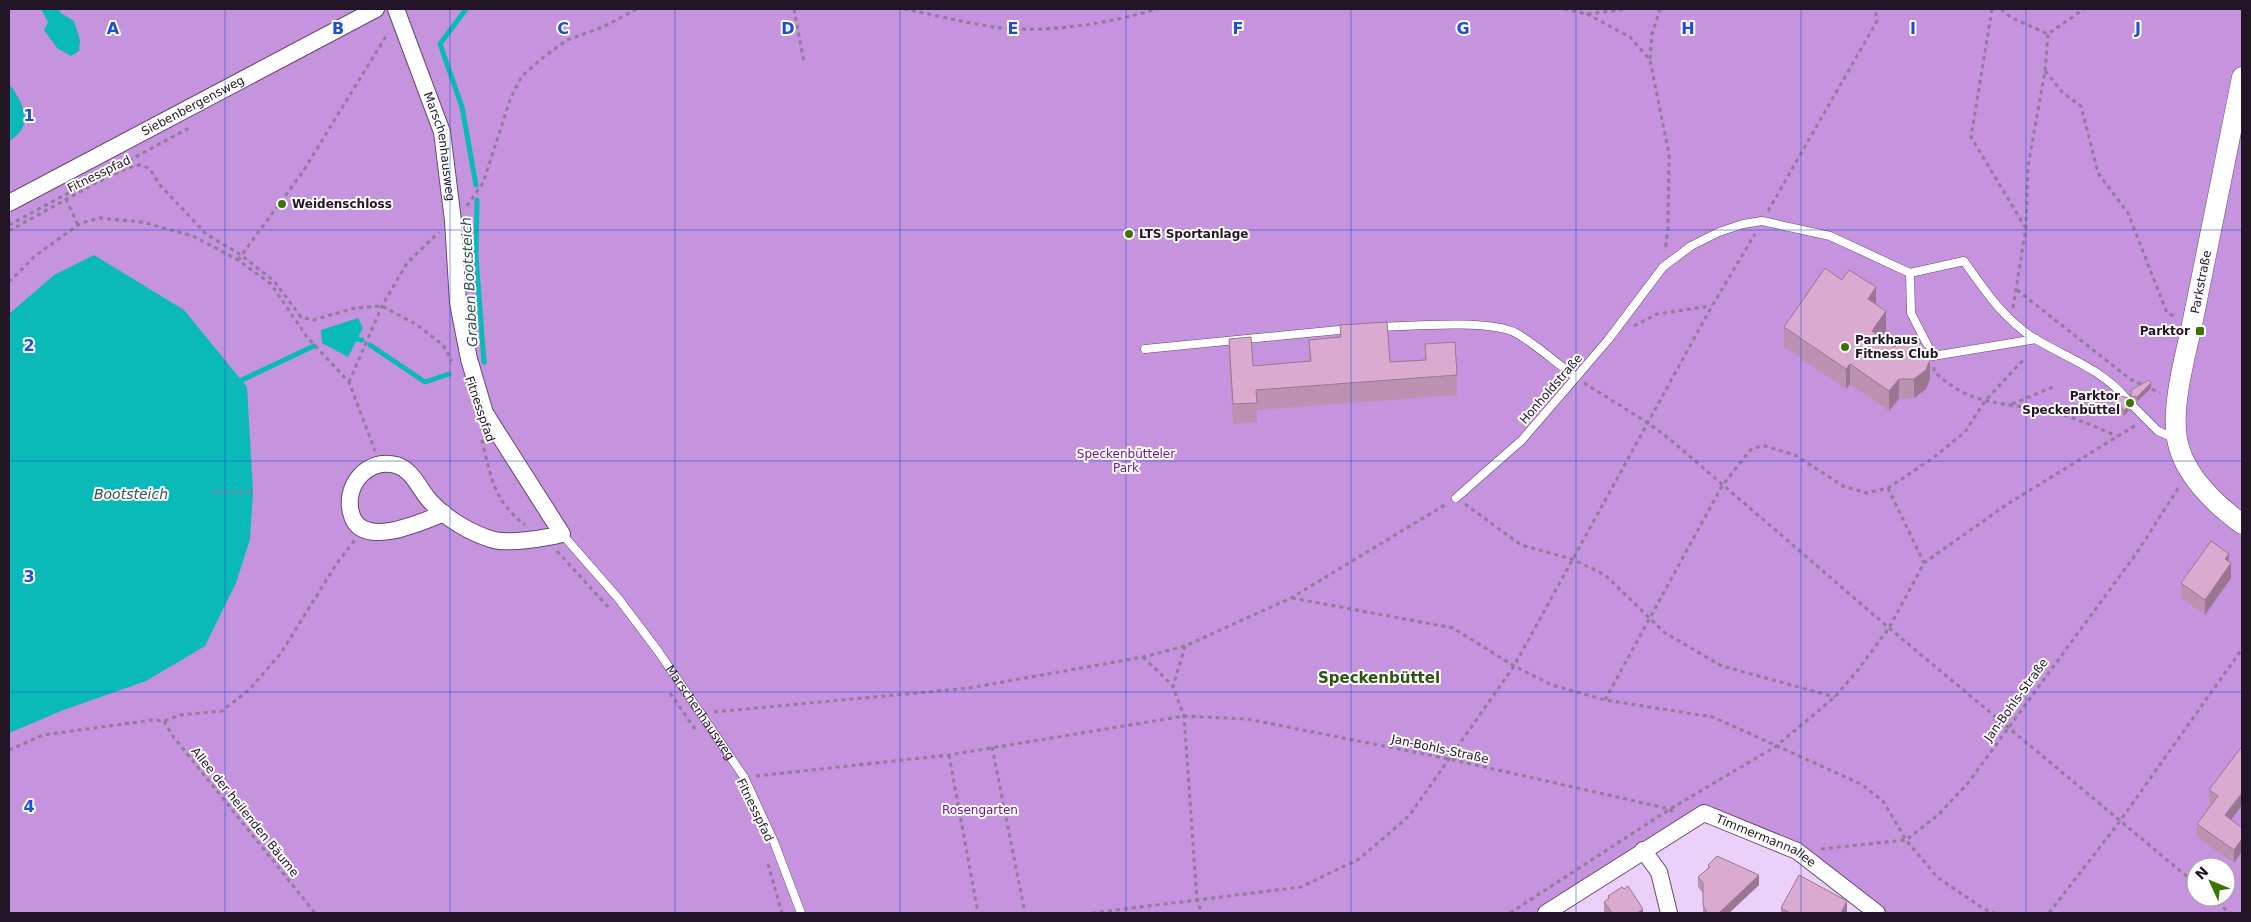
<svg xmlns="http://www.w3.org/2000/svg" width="2251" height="922" font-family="'DejaVu Sans',sans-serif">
  <rect width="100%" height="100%" fill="#ebd1f9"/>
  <path fill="#c693df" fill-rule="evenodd" d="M 9,9 L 2242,9 L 2242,913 L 1882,913 L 1799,849 L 1704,811 L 1534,913 L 9,913 ZM 2196,867 L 2226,867 L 2226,897 L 2196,897 Z"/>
  <g fill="#09bab9">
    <path d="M 41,9 L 58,9 L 61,13 L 74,21 L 80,40 L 79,51 L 71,56 L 57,48 L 44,30 L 48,22 Z"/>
    <path d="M 11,86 C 25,107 34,126 9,141 L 9,87 Z"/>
    <path d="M 94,255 L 184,310 L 247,387 L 253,492 L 250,539 L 236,583 L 205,646 L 146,681 L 61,711 L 9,733 L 9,314 L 54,275 Z"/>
    <path d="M 358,318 L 363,328 L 348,357 L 322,343 L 321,330 Z"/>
  </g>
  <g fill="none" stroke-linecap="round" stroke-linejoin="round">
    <g stroke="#09bab9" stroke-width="5">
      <path d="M 466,9 L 440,44 L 462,107 L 476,185"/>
      <path d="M 477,200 L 476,256 L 484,362"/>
      <path d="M 351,338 L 362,340"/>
      <path d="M 370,345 L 425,382 L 449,374"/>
      <path d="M 242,380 L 314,346"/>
    </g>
    <g stroke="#654873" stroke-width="9">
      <g id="service">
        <path d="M 1910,273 L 1911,313 L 1933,356 L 2036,339"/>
        <path d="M 1378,327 C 1409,326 1491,319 1516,333 C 1537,345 1556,363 1576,377"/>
        <path d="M 1145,349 L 1349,329"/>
        <path d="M 2133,406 L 2158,431 L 2174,438"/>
        <path d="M 1456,498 L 1522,440 L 1608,340 L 1663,267 L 1691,246 L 1719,232 L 1743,224 L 1762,221 L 1830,236 L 1910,273 L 1964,261 C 1985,291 2005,321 2037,340 C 2068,358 2102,370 2126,398"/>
        <path id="s1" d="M 562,534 L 618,598 L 658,651 L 744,777 L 774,842 L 801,913"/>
      </g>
    </g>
    <g stroke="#654873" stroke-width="18">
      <g id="minor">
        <path id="s2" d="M 396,9 L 442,132 L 453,221 L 458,303 L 469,359 L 485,413 L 562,534 C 546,538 510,544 494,540 C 472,534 445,518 430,501 C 419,489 413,470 396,465 C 366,457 342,488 352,516 C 363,549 422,522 444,513"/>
        <path id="s3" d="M 9,203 L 376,9"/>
        <path d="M 1643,850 L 1659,872 L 1669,913"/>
        <path id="s4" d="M 1546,913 L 1704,813 L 1797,851 L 1877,913"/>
      </g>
    </g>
    <g stroke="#654873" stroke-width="21">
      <path id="tertiary" d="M 2242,77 C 2226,157 2210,236 2194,315 C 2187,351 2171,402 2177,439 C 2183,474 2215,504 2242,524"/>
    </g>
    <g stroke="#907c9a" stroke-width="3" stroke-dasharray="4 4" stroke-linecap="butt">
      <path d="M 794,9 L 804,62"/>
      <path d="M 904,9 C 936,15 969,24 1002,28 C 1050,33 1110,23 1157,9"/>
      <path d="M 1564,9 L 1587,14 L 1627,9"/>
      <path d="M 1992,9 L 1971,137 L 2025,227"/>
      <path d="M 2001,9 L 2012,18 L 2048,34 L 2084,9"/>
      <path d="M 1587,14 L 1630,37 L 1650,60 L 1669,154 L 1668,230 L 1665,251"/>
      <path d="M 1650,59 L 1652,34 L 1660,9"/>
      <path d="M 2045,71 L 2063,93 L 2081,106 L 2098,173 L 2128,213 L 2167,313 L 2176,317"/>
      <path d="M 66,199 L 78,225"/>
      <path d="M 467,206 L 483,183 L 511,97 L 522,76 L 545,56 L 567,40 L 603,27 L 637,9"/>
      <path d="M 1768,211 L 1877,21 L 1875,9"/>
      <path d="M 9,225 L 189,128"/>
      <path d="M 9,231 L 94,184 L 125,169 L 139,165 L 149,168 L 160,185 L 206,234 L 241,255 L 274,281 L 301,317 L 313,320 L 355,308 L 382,306 L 417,325 L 443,345 L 452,361"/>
      <path d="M 238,260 L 302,173 L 388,33"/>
      <path d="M 9,282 L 35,256 L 78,225 L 88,221 L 100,218 L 142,222 L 193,236 L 238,260 L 271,284 L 307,337 L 349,382 L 375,451"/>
      <path d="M 2017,290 L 2130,379 L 2160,393"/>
      <path d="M 2013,308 L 2026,227 L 2028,166 L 2045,71 L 2048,34"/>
      <path d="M 1634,326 L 1657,314 L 1711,306"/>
      <path d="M 1934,367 L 1934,371 C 1971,408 2004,401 2051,412 C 2075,417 2095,427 2117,436"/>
      <path d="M 349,382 L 382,306 L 407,263 L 439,232"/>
      <path d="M 1584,383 L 1648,423 L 1672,441 L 1889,628 L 2196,884"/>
      <path d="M 2012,404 L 2053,387"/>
      <path d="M 482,440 C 491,477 493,500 525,525"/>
      <path d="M 1888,488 L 1924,563"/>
      <path d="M 215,492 L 253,492"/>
      <path d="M 1465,504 L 1521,545 L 1572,559 L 1605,575 L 1665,633 L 1722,666 L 1835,697"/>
      <path d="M 557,551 L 610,609"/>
      <path d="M 1292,598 L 1453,628 L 1514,666 L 1552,685 L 1605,700 L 1713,717 L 1861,784 L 1883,801 L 1906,840 L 1937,877 L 1984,909 L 1994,913"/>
      <path d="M 1185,646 L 1173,687 L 1184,716 L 1197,900 L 1202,913"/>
      <path d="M 1143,657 L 1173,686"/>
      <path d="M 670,693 L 695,729"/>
      <path d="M 1605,700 L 1722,486 L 1752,448 L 1765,446 L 1795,455 L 1843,486 L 1867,493 L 1888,488 L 1933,458 L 1965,432 L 1985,401 L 2025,358"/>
      <path d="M 714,712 L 969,688 L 1143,657 L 1185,646 L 1291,598 L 1448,503"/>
      <path d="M 164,721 L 172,735 L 315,913"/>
      <path d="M 992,747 L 1025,913"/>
      <path d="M 9,750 L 43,735 L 153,720 L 164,721 L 180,715 L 222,711 L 250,689 L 281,653 L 337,563 L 355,540"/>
      <path d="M 949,755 L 978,913"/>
      <path d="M 756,776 L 949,755 L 1184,716 L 1247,719 L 1449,759 L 1670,809 L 1675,815"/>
      <path d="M 1821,849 L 1906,840 L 1938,815 L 1968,783 L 2136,554 L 2179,487"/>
      <path d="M 768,864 L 782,913"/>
      <path d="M 2211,897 L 2230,913"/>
      <path d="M 1092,913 L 1301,887 L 1359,859 L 1409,816 L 1514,666 L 1712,306 L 1755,234"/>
      <path d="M 1510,913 L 1670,809 L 1775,747 L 1835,697 L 1857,671 L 1889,628 L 1924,563 L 2006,505 L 2136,425"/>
      <path d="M 2049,913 L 2120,821 L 2242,649"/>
    </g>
    <use href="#service" stroke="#fff" stroke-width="8"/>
    <use href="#minor" stroke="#fff" stroke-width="16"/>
    <use href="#tertiary" stroke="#fff" stroke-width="20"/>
  </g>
  <g fill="#bc92b3">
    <path d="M 1876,304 L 1886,331 L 1882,337 L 1930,379 L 1926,389 L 1914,398 L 1899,399 L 1889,411 L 1850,384 L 1846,389 L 1784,347 L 1784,327 Z"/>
    <path d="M 1340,325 L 1390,362 L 1425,360 L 1425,344 L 1457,375 L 1457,395 L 1257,410 L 1257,422 L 1233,424 L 1229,358 L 1229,339 L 1253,366 L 1309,362 L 1309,340 L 1340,338 Z"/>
    <path d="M 2151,388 L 2137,402 L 2131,401 L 2131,390 Z"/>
    <path d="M 2116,399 L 2129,410 L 2124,416 L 2116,404 Z"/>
    <path d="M 2229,562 L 2231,578 L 2205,615 L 2181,598 L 2181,583 Z"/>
    <path d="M 2242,746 L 2242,805 L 2231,820 L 2242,828 L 2234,863 L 2197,837 L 2197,824 L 2212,804 L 2209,802 L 2209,790 Z"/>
    <path d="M 1708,865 L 1759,885 L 1729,913 L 1703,913 L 1703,893 L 1698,887 L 1698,877 L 1708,869 Z"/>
    <path d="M 1608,896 L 1643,913 L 1605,913 L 1604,912 L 1604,902 L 1608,900 Z"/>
    <path d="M 1781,908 L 1847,913 L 1781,913 Z"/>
  </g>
  <g fill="#997792">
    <path d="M 1876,287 L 1876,306 L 1868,299 Z"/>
    <path d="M 1886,311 L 1886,331 L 1872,350 L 1872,331 Z"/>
    <path d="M 1930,360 L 1930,379 L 1926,389 L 1914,398 L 1914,379 Z"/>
    <path d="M 1850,364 L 1850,384 L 1846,389 L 1846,369 Z"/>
    <path d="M 1899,379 L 1899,399 L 1889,411 L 1889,391 Z"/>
    <path d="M 2151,383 L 2151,388 L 2137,402 L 2137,397 Z"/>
    <path d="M 2129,405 L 2129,410 L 2124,416 L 2124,411 Z"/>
    <path d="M 2229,554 L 2229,566 L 2231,563 L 2231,578 L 2205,615 L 2205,600 L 2225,559 Z"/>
    <path d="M 2242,793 L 2242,805 L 2225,828 L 2225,815 Z"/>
    <path d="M 2242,839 L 2242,851 L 2234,863 L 2234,850 Z"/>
    <path d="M 1759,875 L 1759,885 L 1729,913 L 1719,913 Z"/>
    <path d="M 1847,901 L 1847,913 L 1841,913 Z"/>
    <path d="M 1643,909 L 1643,913 L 1637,913 Z"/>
  </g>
  <g fill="#dbaad0" stroke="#997792">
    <path d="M 1825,268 L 1842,280 L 1849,270 L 1876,287 L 1868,299 L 1886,311 L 1872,331 L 1895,347 L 1902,339 L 1910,339 L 1922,344 L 1927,350 L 1930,360 L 1926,370 L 1914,379 L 1899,379 L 1889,391 L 1850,364 L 1846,369 L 1784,327 Z"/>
    <path d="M 1387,322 L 1390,362 L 1426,360 L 1425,344 L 1455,342 L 1457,375 L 1256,390 L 1257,403 L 1233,404 L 1229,339 L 1251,337 L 1253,366 L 1311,361 L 1309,340 L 1341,337 L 1340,325 Z"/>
    <path d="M 2149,380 L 2151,383 L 2137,397 L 2131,396 L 2131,390 Z"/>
    <path d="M 2121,396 L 2128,398 L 2129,405 L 2124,411 L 2116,399 Z"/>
    <path d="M 2211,541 L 2229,554 L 2225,559 L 2231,563 L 2205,600 L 2181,583 Z"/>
    <path d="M 2242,746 L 2242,793 L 2225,815 L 2242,828 L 2242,839 L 2234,850 L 2197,824 L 2218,796 L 2209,790 Z"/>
    <path d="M 1717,856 L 1759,875 L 1719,913 L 1707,913 L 1703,905 L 1703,883 L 1698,877 L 1710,867 L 1708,865 Z"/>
    <path d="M 1799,875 L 1847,901 L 1841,913 L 1790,913 L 1781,908 Z"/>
    <path d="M 1628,886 L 1643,909 L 1637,913 L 1612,913 L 1604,902 L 1609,898 L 1608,896 L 1622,887 L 1624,889 Z"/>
  </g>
  <path fill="none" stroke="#1d4ed8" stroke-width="1" stroke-opacity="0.55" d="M 225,9 L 225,913M 450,9 L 450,913M 675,9 L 675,913M 900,9 L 900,913M 1126,9 L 1126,913M 1351,9 L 1351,913M 1576,9 L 1576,913M 1801,9 L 1801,913M 2026,9 L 2026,913M 9,230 L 2242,230M 9,461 L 2242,461M 9,692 L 2242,692"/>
  <g fill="#3d7402" stroke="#fdfdfd" stroke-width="2">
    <circle cx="282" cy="204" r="5"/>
    <circle cx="1129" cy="234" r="5"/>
    <rect x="2195" y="326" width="10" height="10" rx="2.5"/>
    <circle cx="1845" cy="347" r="5"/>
    <circle cx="2130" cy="403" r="5"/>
  </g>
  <g text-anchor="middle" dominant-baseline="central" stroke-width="4" stroke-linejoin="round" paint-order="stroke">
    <g font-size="12" fill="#211426" stroke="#fdfdfd">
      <text stroke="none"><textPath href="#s3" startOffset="208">Siebenbergensweg</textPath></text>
      <text stroke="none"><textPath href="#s2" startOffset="145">Marschenhausweg</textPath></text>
      <text transform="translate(99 174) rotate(-26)">Fitnesspfad</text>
      <text transform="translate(2201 282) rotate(-79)">Parkstraße</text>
      <text transform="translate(1551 389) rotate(-49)">Honholdstraße</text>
      <text transform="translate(480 409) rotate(71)">Fitnesspfad</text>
      <text transform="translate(2016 700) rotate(-54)">Jan-Bohls-Straße</text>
      <text stroke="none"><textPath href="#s1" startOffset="226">Marschenhausweg</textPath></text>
      <text transform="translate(1440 749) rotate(12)">Jan-Bohls-Straße</text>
      <text transform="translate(755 810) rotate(64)">Fitnesspfad</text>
      <text transform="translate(245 812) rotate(51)">Allee der heilenden Bäume</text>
      <text stroke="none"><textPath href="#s4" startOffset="255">Timmermannallee</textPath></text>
    </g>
    <g font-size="12" font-weight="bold" fill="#211426" stroke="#fdfdfd" text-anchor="start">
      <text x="292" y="204">Weidenschloss</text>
      <text x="1139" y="234">LTS Sportanlage</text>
      <text x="2190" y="331" text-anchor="end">Parktor</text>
      <text x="1855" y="340">Parkhaus<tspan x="1855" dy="14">Fitness Club</tspan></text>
      <text x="2120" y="396" text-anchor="end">Parktor<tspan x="2120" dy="14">Speckenbüttel</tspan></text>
    </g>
    <g font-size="12" fill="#6d188d" stroke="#fdfdfd">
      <text x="1126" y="454">Speckenbütteler<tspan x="1126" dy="14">Park</tspan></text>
      <text x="980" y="810">Rosengarten</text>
    </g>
    <g font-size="14" font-style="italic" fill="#335251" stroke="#fdfdfd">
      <text transform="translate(469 282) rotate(-93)">Graben Bootsteich</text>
      <text x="131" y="494">Bootsteich</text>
    </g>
    <g font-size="15" font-weight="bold" fill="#2e5212" stroke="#fdfdfd">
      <text x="1379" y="678">Speckenbüttel</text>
    </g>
  </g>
  <g font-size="16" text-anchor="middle" font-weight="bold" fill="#1d4ed8" stroke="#fdfdfd" stroke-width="4" stroke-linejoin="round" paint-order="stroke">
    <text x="113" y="34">A</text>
    <text x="338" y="34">B</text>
    <text x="563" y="34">C</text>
    <text x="788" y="34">D</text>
    <text x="1013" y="34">E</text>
    <text x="1238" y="34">F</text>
    <text x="1463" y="34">G</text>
    <text x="1688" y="34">H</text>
    <text x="1913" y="34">I</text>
    <text x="2138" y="34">J</text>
    <text x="29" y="121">1</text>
    <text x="29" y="351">2</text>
    <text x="29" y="582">3</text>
    <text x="29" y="812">4</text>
  </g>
  <rect width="2251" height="922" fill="none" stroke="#211426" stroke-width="20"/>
  <g transform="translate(2211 882) rotate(314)"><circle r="24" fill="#fdfdfd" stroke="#a5a0a7"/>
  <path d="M0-4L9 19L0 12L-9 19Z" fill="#3d7402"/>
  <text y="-8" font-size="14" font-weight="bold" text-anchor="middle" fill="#211426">N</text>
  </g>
</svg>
